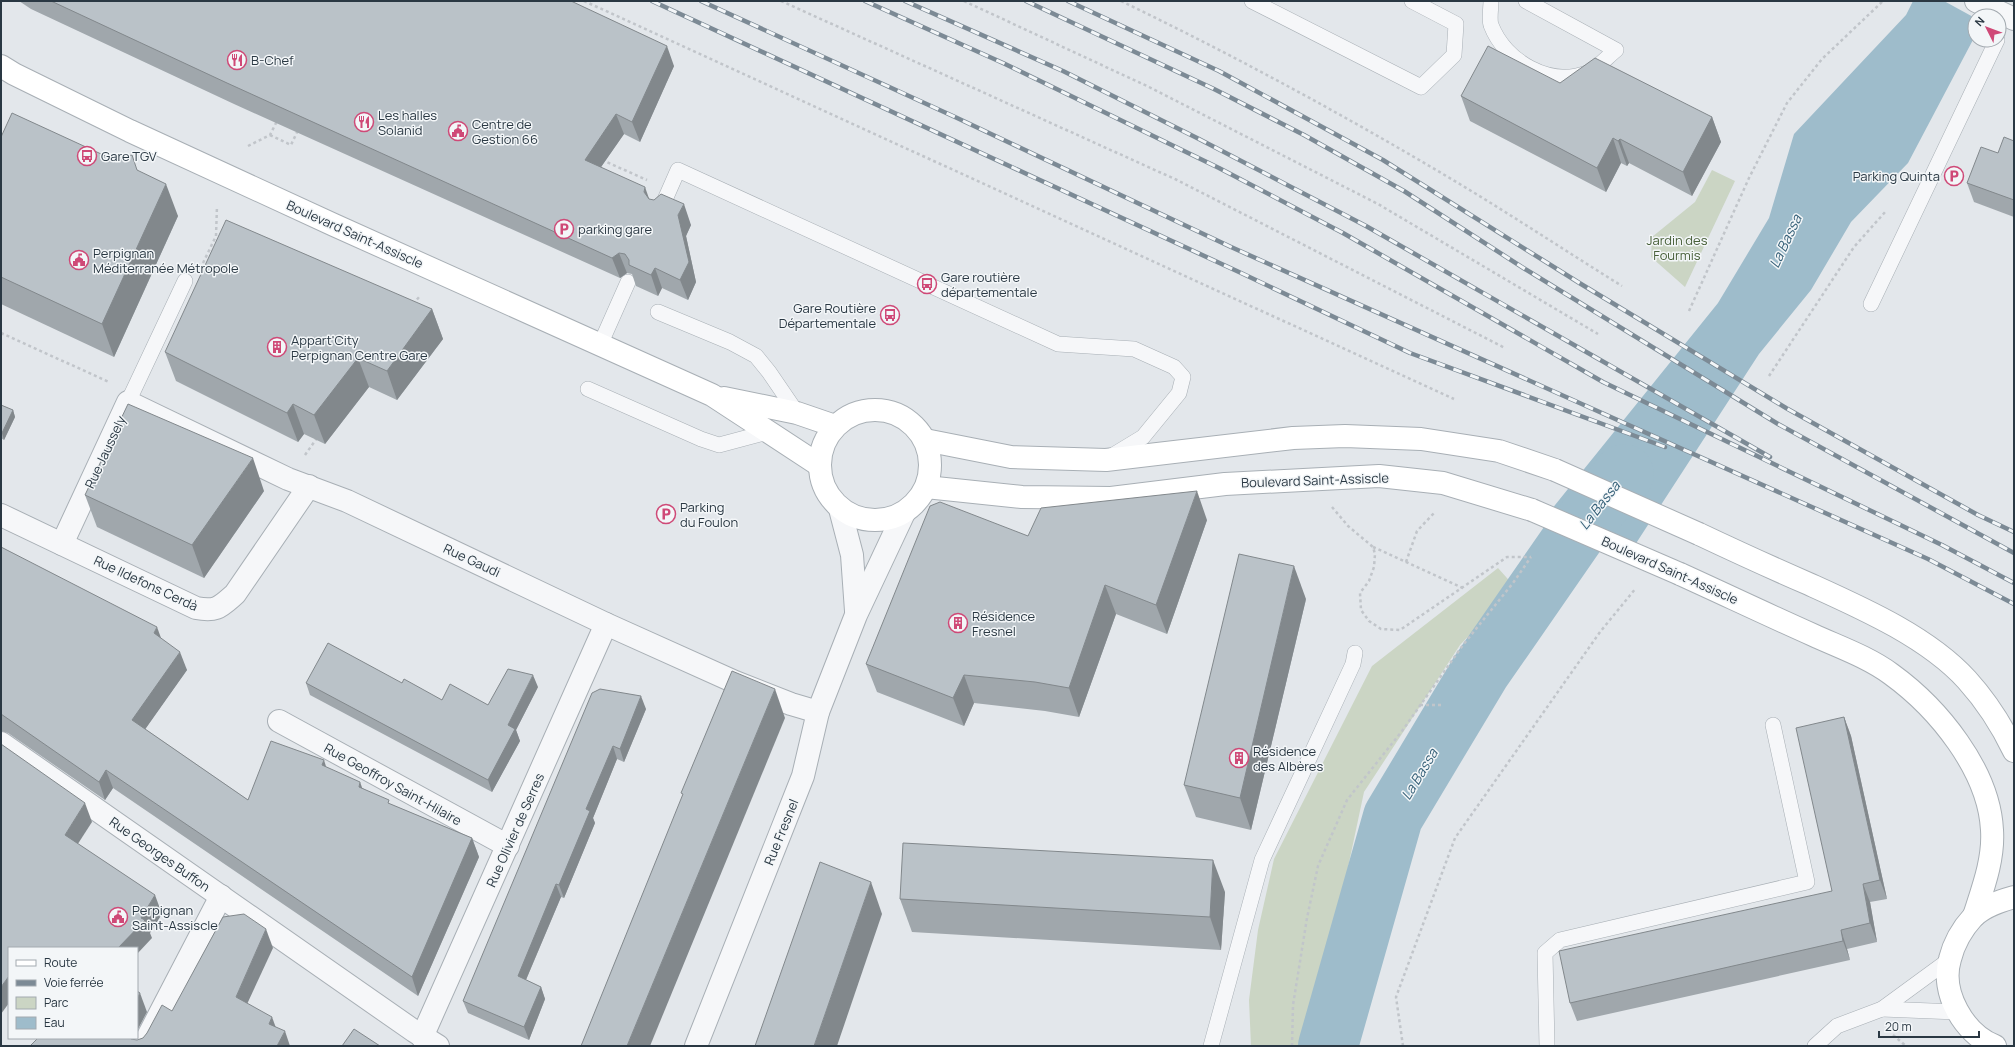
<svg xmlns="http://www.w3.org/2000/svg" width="2015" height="1047" font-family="Manrope,sans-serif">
  <rect width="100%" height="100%" fill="#e3e7eb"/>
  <g fill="#cbd5c4">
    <path d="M 1712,170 L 1735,181 L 1685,287 L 1651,257 L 1652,237 L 1695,202 Z"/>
    <path d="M 1498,568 L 1515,587 L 1460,645 L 1364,792 L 1310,1046 L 1251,1046 L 1249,1000 L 1258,930 L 1274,859 L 1372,666 Z"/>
  </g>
  <path fill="#9ebccb" d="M 1913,1 L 1988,1 L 1975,16 L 1975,36 L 1908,163 L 1851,222 L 1811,290 L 1759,354 L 1633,548 L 1547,515 L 1718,303 L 1769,218 L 1794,134 L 1906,15 Z"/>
  <path fill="#e3e7eb" d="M 1944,1 L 1988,1 L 1983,16 L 1975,16 L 1975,18 Z"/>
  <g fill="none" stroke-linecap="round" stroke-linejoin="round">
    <path stroke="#9ebccb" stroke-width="60" d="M 1328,1046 L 1393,817 L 1480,672 L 1577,532 L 1624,474"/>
    <g stroke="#a8afb5" stroke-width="16">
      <g id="lane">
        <path d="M 1252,1 L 1421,87 L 1454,55 L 1456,24 L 1412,1"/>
        <path d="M 1491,1 C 1491,8 1489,19 1491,25 C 1505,62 1550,87 1587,73 C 1597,69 1607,57 1616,50 L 1526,1"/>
        <path d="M 660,211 L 678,170 L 1058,344 L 1134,349 L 1174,367 L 1183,377 L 1179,393 L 1143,437 L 1110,457"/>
        <path d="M 1871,304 L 1997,40"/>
        <path d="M 658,312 L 730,342 L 756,356 L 769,372 L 797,413"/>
        <path d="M 600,345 L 628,282"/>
        <path d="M 588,389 L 701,439 L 719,445 L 768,432"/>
        <path d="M 128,402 L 185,281"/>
        <path d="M 1882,1009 L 1957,1012"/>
        <path d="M 1211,1046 L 1262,860 L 1353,664 L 1355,653"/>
        <path d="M 1547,1046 L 1545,953 L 1560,940 L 1807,882 L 1773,725"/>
        <path d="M 1815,1046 L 1837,1026 L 1882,1009 L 1949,960"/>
      </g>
    </g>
    <g stroke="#a8afb5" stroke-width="24">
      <g id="street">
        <path d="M 1976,1 L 2014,19"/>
        <path d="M 840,509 L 852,555 L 856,611"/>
        <path d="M 1,515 L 196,608 C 217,612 220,607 235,594 L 309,486"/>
        <path d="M 62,544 L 128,402 L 288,479 L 347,501 L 606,624 L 735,682 L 791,704 L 818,712"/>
        <path d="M 279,721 L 508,846"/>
        <path d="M 1,743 L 414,1031 L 438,1046"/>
        <path d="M 422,1037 L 606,624"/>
        <path d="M 143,1046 L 221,896"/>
        <path d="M 696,1046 L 803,776 L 818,712 L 856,615 L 904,513"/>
      </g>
    </g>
    <g stroke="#a8afb5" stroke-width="24">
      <g id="secondary">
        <path d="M 1,66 L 14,74 L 130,131 L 334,225 L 712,395 L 819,465"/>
        <path d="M 724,398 L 797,413 L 835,426"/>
        <circle cx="875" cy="465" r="55"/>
        <path d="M 925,440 L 1011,457 L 1106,460 L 1293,438 L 1345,436 L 1421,439 L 1499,451 L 1555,470"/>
        <path d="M 926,487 L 1022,497 L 1111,498 L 1225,484 L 1379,476 L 1443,483 L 1532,510"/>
        <path d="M 1699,534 C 1735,551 1772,568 1809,584 C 1862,608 1928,637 1967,680 C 1986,701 2002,726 2014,751"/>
        <path d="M 1680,574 C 1724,594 1768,615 1813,635 C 1839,647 1868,657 1891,674 C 1938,708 1989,770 1992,830 C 1994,859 1983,888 1974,916"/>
        <path d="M 1995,1046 C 1964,1034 1940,992 1950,959 C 1954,943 1962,929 1973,917 C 1984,906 2000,901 2014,897"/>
      </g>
    </g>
    <g stroke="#c1c5ca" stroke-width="2.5" stroke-dasharray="3 3" stroke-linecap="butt">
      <path d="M 584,1 L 1454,399"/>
      <path d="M 781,1 L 1177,180 L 1505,348"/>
      <path d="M 964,1 L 1149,87 L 1378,204 L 1598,334"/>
      <path d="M 1121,1 C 1233,55 1342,114 1448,177 C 1507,212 1564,250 1622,286"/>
      <path d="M 270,135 L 291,145 L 298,130"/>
      <path d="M 248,146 L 270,135 L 277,121"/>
      <path d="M 602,160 L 647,180"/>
      <path d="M 203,263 L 216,236 L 217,206"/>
      <path d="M 413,304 L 420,296"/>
      <path d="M 1689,311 L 1749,178 L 1787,103 L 1822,59 L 1883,1"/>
      <path d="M 1,333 L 109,382"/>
      <path d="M 1769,376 L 1854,247 L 1886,211"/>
      <path d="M 305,455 L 317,438"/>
      <path d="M 1332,507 L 1348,526 L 1373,547 L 1375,554 L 1374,567 L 1369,581 L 1360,593 L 1361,610 L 1369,621 L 1381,629 L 1400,630 L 1507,557 L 1531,557"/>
      <path d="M 1373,547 L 1463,588"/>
      <path d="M 1406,562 L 1417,531 L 1435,512"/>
      <path d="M 1420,705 L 1442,705"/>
      <path d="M 1893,1035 L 1906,1046"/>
      <path d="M 1292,1046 L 1293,1005 L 1307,918 L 1318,866 L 1347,800 L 1402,731 L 1463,645 L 1513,583 L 1531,557"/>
      <path d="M 1403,1046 L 1396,997 L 1455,838 L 1600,632 L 1636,588"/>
    </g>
    <use href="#lane" stroke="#f6f7f9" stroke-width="15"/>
    <use href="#street" stroke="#f6f7f9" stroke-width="22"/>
    <use href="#secondary" stroke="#fff" stroke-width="22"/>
    <g stroke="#7c8a95" stroke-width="4.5">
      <g id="rail">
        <path d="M 652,1 L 1239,272 L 1410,353 L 1665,447"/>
        <path d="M 701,1 L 955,117 L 1231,247 L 1928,559 L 2014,604"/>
        <path d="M 865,1 L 1003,63 L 1219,168 L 1343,233 L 1603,382 L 1942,545 L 2014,583"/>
        <path d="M 905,1 L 1063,71 L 1199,139 L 1366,226 L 1770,457"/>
        <path d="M 1026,1 L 1214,89 L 1304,135 L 1404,191 L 1525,269 L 1778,424 L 2014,553"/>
        <path d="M 1068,1 L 1219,71 L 1383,160 L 1581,284 L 1786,408 L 1978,515 L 2014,532"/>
      </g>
    </g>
    <use href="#rail" stroke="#f3f6f8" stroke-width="3" stroke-dasharray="9" stroke-linecap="butt"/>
    <g stroke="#a8afb5" stroke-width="24" stroke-linecap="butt">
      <g id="secondary-bridge">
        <path d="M 1555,470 L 1699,534"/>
        <path d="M 1532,510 L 1680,574"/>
      </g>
    </g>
    <use href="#secondary-bridge" stroke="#fff" stroke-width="22"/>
  </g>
  <g fill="#a0a7ac">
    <path d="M 19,1 L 571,1 L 674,66 L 640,142 L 624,134 L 601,167 L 649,199 L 691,225 L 686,236 L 696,282 L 688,300 L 662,288 L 658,296 L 636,286 L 632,274 L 627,273 L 620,278 L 234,104 L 31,9 Z"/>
    <path d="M 1560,83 L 1712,117 L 1721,142 L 1692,196 L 1629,163 L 1627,166 L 1621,163 L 1606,192 L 1470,121 L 1461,96 Z"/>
    <path d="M 1,137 L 137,170 L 178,216 L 114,357 L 1,304 Z"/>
    <path d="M 2014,141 L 2014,217 L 1974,202 L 1967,183 L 1998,153 Z"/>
    <path d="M 432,309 L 443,339 L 397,400 L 369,387 L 325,444 L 304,434 L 298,442 L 176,381 L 165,352 Z"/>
    <path d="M 1,405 L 13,410 L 15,417 L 4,440 L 1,438 Z"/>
    <path d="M 264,491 L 204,578 L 97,527 L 85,495 Z"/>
    <path d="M 1207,520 L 1167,634 L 1116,614 L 1079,717 L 1045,711 L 974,703 L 964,726 L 877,692 L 866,664 L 1028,536 Z"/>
    <path d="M 1,547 L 161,638 L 187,670 L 145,729 L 248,800 L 326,767 L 390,804 L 472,838 L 479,857 L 418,996 L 113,788 L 105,800 L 8,733 L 1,731 Z"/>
    <path d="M 1306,599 L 1251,830 L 1196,817 L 1184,785 Z"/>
    <path d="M 306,683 L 402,683 L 442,700 L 488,705 L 538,687 L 516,730 L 520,741 L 492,792 L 310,695 Z"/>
    <path d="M 600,689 L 646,709 L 624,762 L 617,759 L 593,818 L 595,823 L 564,898 L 561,897 L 526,980 L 541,987 L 545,999 L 529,1040 L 468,1013 L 463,1001 Z"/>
    <path d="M 1844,717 L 1851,736 L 1887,899 L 1870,902 L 1877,942 L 1847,949 L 1850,960 L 1577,1021 L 1570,1003 L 1832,891 Z"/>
    <path d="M 1225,892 L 1221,950 L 912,932 L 900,899 Z"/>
  </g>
  <g fill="#82888c">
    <path d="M 667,46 L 674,66 L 640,142 L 632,122 Z"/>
    <path d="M 616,114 L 624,134 L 592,180 L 585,160 Z"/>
    <path d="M 1712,117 L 1721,142 L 1692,196 L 1683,172 Z"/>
    <path d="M 1613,138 L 1621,163 L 1606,192 L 1597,168 Z"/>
    <path d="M 1620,139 L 1629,163 L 1627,166 L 1618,141 Z"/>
    <path d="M 166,184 L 178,216 L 114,357 L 102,324 Z"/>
    <path d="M 645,187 L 652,207 L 644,192 Z"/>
    <path d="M 684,204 L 691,225 L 686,236 L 696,282 L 688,300 L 680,280 L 678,215 Z"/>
    <path d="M 619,253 L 627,273 L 620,278 L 612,258 Z"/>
    <path d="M 655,268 L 662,288 L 658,296 L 651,275 Z"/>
    <path d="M 432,309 L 443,339 L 397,400 L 387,371 Z"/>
    <path d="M 358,358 L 369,387 L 325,444 L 314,415 Z"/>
    <path d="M 293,404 L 304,434 L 298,442 L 287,413 Z"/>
    <path d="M 13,410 L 15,417 L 4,440 L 2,433 Z"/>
    <path d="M 253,458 L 264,491 L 204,578 L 192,545 Z"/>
    <path d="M 1197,491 L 1207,520 L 1167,634 L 1156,605 Z"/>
    <path d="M 1294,566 L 1306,599 L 1251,830 L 1240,798 Z"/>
    <path d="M 1105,585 L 1116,614 L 1079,717 L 1069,688 Z"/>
    <path d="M 157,627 L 164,646 L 154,633 Z"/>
    <path d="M 180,652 L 187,670 L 139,738 L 132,720 Z"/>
    <path d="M 533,675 L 538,687 L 516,730 L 520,741 L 492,792 L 488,780 L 508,725 Z"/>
    <path d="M 964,675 L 974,703 L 964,726 L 953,698 Z"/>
    <path d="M 775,689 L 785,718 L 650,1046 L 627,1046 Z"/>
    <path d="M 641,696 L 646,709 L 624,762 L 620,749 Z"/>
    <path d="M 1844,717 L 1851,736 L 1887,899 L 1880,880 Z"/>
    <path d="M 613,746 L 617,759 L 593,818 L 595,823 L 564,898 L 559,885 L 586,809 Z"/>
    <path d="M 324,760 L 330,779 L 322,765 Z"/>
    <path d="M 106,770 L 113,788 L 105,800 L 99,782 Z"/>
    <path d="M 360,782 L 367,801 L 359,787 Z"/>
    <path d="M 85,803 L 92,822 L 72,853 L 65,835 Z"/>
    <path d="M 472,838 L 479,857 L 418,996 L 412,977 Z"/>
    <path d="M 1213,860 L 1225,892 L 1221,950 L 1210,917 Z"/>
    <path d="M 871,882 L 882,914 L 837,1046 L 814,1046 Z"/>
    <path d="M 556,884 L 561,897 L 522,989 L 518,976 Z"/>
    <path d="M 1863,884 L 1870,902 L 1877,942 L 1870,923 Z"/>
    <path d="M 155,895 L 162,914 L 150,933 L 152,938 L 137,954 L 137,948 L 118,948 L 141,918 Z"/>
    <path d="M 266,929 L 273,948 L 242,1015 L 236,997 Z"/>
    <path d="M 1841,930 L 1847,949 L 1850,960 L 1843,941 Z"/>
    <path d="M 9,976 L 9,1003 L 1,1014 L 1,987 Z"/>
    <path d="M 541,987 L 545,999 L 529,1040 L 524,1027 Z"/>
    <path d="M 140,993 L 147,1012 L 137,1031 L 137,999 Z"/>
    <path d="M 272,1017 L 279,1036 L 269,1024 Z"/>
    <path d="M 285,1031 L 290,1046 L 277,1046 Z"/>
  </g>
  <g fill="#bac2c8" stroke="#82888c">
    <path d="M 51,1 L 571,1 L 667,46 L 632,122 L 616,114 L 585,160 L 645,187 L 644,192 L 649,199 L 654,200 L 661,194 L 684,204 L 678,215 L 689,262 L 680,280 L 655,268 L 651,275 L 629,265 L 629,260 L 625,254 L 619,253 L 612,258 L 227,83 Z"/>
    <path d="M 1488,46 L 1560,83 L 1595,58 L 1712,117 L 1683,172 L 1620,139 L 1618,141 L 1613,138 L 1597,168 L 1461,96 Z"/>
    <path d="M 12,113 L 112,159 L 132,155 L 137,170 L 166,184 L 102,324 L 1,277 L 1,137 Z"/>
    <path d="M 2004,137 L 2014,141 L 2014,200 L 1967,183 L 1981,147 L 1998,153 Z"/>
    <path d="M 226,220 L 432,309 L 387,371 L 358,358 L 314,415 L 293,404 L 287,413 L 165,352 Z"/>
    <path d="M 128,404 L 253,458 L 192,545 L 85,495 Z"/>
    <path d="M 1,405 L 13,410 L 2,433 L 1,432 Z"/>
    <path d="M 1197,491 L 1156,605 L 1105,585 L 1069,688 L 1035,682 L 964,675 L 953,698 L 866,664 L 930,506 L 940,502 L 1028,536 L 1041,508 Z"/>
    <path d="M 1,547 L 157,627 L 154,633 L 180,652 L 132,720 L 248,800 L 271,741 L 324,760 L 322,765 L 360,782 L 359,787 L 389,800 L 388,803 L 472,838 L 412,977 L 106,770 L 99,782 L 1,714 Z"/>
    <path d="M 1239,554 L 1294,566 L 1240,798 L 1184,785 Z"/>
    <path d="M 328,643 L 402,683 L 404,679 L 442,700 L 450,684 L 488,705 L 508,669 L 533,675 L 508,725 L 515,729 L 488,780 L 306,683 Z"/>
    <path d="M 732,671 L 775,689 L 627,1046 L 581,1046 L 683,794 L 681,793 Z"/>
    <path d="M 600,689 L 641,696 L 620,749 L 613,746 L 586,809 L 590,811 L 559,885 L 556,884 L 518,976 L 541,987 L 524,1027 L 463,1001 L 592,693 Z"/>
    <path d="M 1844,717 L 1880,880 L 1863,884 L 1870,923 L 1841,930 L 1843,941 L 1570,1003 L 1559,951 L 1832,891 L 1796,728 Z"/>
    <path d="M 1,744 L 85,803 L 65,835 L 155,895 L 141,918 L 145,920 L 118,948 L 9,948 L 9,976 L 1,987 Z"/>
    <path d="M 903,843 L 1213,860 L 1210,917 L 900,899 Z"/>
    <path d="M 820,862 L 871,882 L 814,1046 L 755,1046 Z"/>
    <path d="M 244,914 L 266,929 L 236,997 L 272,1017 L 269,1024 L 285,1031 L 277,1046 L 30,1046 L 38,1038 L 130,1038 L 131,1039 L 137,1040 L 143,1038 L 147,1033 L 162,1005 L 172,1011 L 223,917 Z"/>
    <path d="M 137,991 L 140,993 L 137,999 Z"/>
    <path d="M 354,1029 L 380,1046 L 342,1046 Z"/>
  </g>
  <defs>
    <g id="restaurant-ring" transform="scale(1)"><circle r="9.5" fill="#f3f6f8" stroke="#cf4977" stroke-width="1.5"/><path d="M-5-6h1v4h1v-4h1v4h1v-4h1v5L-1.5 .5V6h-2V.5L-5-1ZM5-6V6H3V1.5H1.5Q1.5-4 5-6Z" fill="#cf4977"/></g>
    <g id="civic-ring" transform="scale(1)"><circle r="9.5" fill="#f3f6f8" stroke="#cf4977" stroke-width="1.5"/><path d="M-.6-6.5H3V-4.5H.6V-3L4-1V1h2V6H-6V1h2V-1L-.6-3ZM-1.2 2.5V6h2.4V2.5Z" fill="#cf4977"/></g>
    <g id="bus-ring" transform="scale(1)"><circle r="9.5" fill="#f3f6f8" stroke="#cf4977" stroke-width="1.5"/><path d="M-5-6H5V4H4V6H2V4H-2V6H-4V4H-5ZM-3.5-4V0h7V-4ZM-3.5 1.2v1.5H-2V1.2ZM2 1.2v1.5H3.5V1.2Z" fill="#cf4977"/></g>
    <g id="parking-ring" transform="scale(1)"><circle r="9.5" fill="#f3f6f8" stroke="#cf4977" stroke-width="1.5"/><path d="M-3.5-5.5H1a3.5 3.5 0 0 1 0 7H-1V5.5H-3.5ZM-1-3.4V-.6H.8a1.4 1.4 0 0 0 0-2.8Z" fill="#cf4977"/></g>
    <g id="building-ring" transform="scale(1)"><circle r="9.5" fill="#f3f6f8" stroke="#cf4977" stroke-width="1.5"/><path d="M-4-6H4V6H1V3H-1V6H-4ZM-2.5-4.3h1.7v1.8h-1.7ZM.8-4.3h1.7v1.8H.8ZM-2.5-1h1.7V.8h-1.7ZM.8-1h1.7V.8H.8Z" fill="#cf4977"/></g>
  </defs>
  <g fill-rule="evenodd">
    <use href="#restaurant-ring" x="237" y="60"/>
    <use href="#restaurant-ring" x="364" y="122"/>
    <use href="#civic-ring" x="458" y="131"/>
    <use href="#bus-ring" x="87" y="156"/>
    <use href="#parking-ring" x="1954" y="176"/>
    <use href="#parking-ring" x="564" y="229"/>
    <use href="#civic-ring" x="79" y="260"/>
    <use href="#bus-ring" x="927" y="284"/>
    <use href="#bus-ring" x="890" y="315"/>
    <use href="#building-ring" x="277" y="347"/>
    <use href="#parking-ring" x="666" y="514"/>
    <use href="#building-ring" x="958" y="623"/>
    <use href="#building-ring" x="1239" y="758"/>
    <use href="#civic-ring" x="118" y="917"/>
  </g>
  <g text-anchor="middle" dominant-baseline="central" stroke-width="3" stroke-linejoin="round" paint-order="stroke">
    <g font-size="13" fill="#2a3843" stroke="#f3f6f8" text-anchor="start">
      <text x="251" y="60">B-Chef</text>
      <text x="378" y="115">Les halles<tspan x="378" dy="15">Solanid</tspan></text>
      <text x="472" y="124">Centre de<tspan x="472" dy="15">Gestion 66</tspan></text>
      <text x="101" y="156">Gare TGV</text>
      <text x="1940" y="176" text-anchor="end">Parking Quinta</text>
      <text x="578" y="229">parking gare</text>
      <text x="93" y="253">Perpignan<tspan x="93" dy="15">Méditerranée Métropole</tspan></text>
      <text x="941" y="277">Gare routière<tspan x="941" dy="15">départementale</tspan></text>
      <text x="876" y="308" text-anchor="end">Gare Routière<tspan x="876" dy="15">Départementale</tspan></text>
      <text x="291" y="340">Appart'City<tspan x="291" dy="15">Perpignan Centre Gare</tspan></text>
      <text x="680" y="507">Parking<tspan x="680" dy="15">du Foulon</tspan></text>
      <text x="972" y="616">Résidence<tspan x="972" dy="15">Fresnel</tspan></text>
      <text x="1253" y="751">Résidence<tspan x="1253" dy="15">des Albères</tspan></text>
      <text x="132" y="910">Perpignan<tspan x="132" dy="15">Saint-Assiscle</tspan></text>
    </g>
    <g font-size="13" fill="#2a3843" stroke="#f3f6f8">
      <text transform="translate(355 234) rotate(24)">Boulevard Saint-Assiscle</text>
      <text transform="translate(105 452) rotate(-65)">Rue Jaussely</text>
      <text transform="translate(1315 480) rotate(-2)">Boulevard Saint-Assiscle</text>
      <text transform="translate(472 560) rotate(25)">Rue Gaudi</text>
      <text transform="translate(1670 570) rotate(24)">Boulevard Saint-Assiscle</text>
      <text transform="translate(146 583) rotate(25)">Rue Ildefons Cerdà</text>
      <text transform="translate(393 784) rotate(29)">Rue Geoffroy Saint-Hilaire</text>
      <text transform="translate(515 830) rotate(-66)">Rue Olivier de Serres</text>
      <text transform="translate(781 832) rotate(-68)">Rue Fresnel</text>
      <text transform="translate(160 854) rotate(35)">Rue Georges Buffon</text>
    </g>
    <g font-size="13" fill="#475f38" stroke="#f3f6f8">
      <text x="1677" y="240">Jardin des<tspan x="1677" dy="15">Fourmis</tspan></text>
    </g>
    <g font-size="14" font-style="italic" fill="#345f77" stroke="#f3f6f8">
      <text transform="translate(1785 241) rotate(-65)">La Bassa</text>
      <text transform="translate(1599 505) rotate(-52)">La Bassa</text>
      <text transform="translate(1419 774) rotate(-59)">La Bassa</text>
    </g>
  </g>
  <rect width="2015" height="1047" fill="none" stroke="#2a3843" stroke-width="4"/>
  <rect x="8" y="947" width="130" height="92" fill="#f3f6f8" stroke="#a3aab0"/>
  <rect x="16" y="960" width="20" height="6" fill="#ffffff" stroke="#a3aab0"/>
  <text x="44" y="967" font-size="12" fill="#2a3843">Route</text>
  <rect x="16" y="980" width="20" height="6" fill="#7c8a95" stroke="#a3aab0"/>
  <text x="44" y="987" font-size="12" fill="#2a3843">Voie ferrée</text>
  <rect x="16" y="997" width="20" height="12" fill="#cbd5c4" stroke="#a3aab0"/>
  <text x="44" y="1007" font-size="12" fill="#2a3843">Parc</text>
  <rect x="16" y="1017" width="20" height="12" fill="#9ebccb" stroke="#a3aab0"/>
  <text x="44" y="1027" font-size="12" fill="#2a3843">Eau</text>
  <g transform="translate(1987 28) rotate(312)"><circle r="19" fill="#f3f6f8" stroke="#a3aab0"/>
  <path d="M0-3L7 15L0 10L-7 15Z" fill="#cf4977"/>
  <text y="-6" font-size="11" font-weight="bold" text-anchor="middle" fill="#2a3843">N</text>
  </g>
  <path d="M1879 1031v6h100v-6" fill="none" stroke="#2a3843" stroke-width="2"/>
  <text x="1885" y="1031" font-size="12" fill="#2a3843" stroke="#f3f6f8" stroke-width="3" paint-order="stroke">20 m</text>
</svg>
